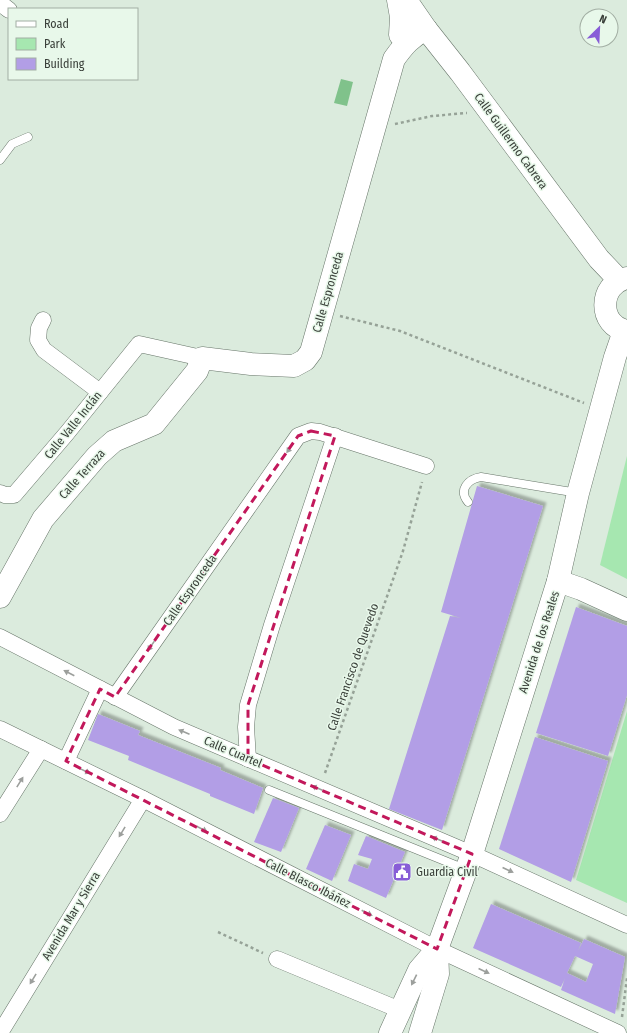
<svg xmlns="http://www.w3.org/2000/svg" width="627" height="1033" font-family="'Fira Sans Condensed',sans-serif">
  <defs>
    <filter id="shadow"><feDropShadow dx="3.5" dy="-3.5" stdDeviation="1" flood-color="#0004"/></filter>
  </defs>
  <rect width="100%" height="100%" fill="#dbebdd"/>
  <g fill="#a6e7b0">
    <path d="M 627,456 L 627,579 L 600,565 Z"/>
    <path d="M 627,711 L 627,903 L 576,880 Z"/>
  </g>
  <path fill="#80c28b" d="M 341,79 L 353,82 L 347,106 L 334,103 Z"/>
  <g fill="#b29ee6" fill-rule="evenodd" filter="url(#shadow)">
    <path d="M 477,486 L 543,506 L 442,830 L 389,809 L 450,616 L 461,618 L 441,612 Z"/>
    <path d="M 576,607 L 627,626 L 627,695 L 608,756 L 536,733 Z"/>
    <path d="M 98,714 L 140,731 L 138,735 L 221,768 L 220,770 L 263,788 L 254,814 L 210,796 L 210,794 L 128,760 L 129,756 L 88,740 Z"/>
    <path d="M 535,737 L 608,761 L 571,882 L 499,849 Z"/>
    <path d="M 273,798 L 299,808 L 281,852 L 254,842 Z"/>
    <path d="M 325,825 L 351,835 L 332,881 L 306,869 Z"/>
    <path d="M 366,836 L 405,852 L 386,898 L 348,881 L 354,864 L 368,869 L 372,859 L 358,855 Z"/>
    <path d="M 491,904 L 581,943 L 578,951 L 584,939 L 625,957 L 615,1014 L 561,990 L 565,978 L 561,987 L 473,948 ZM 575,956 L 593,964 L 586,982 L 567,973 Z"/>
  </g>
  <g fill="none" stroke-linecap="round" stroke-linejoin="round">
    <g stroke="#677569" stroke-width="9">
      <g id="lane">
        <path d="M 0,160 L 12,144 L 28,137"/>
        <path d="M 468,502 C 458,490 468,479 481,477 L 578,493"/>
        <path d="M 269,790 L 465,869"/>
      </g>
    </g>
    <g stroke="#677569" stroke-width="17">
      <g id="street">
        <path d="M 0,3 L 9,10"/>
        <path d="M 43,320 L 39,328 L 38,340 L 44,350 L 100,392"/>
        <path d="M 0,493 L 5,495 L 14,495 L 67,433 L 139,344 L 202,358"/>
        <path d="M 0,637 L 174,727 L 472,854 L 627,925"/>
        <path d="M 115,697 L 298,436 L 311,431 L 320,432 L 426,466"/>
        <path d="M 0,729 L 143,799 L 437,949 L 618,1033"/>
        <path d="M 248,759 L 246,727 L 248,705 L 272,625 L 335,436"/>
        <path d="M 66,761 L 100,689"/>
        <path d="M 0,814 L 41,749"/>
        <path d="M 277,959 L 400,1010"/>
        <path d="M 0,1033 L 143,799"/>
      </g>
    </g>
    <g stroke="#677569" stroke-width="23">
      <g id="secondary">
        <path d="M 398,0 L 401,17 L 400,35"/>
        <path d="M 406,0 L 426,29 L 460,72 L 599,259 L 619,280"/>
        <path d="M 627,278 C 598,284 598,326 627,331"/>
        <path d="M 558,581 L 581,589 L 627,610"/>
        <path d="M 0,597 L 43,519 L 97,456 L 114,441 L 154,424 L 197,371 L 202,358 L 251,364 L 294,366 L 305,360 L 311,352 L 394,59 C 404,45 411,37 426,29"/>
        <path d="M 390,1033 L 419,970 L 437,949 L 472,854 L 558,581 L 578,493 L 615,357 L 624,331"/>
        <path d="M 420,1033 L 438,974 L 437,949"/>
      </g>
    </g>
    <g stroke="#96a297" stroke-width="2.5" stroke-dasharray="3 3" stroke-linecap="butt">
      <path d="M 395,124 L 432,116 L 467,113"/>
      <path d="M 340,316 L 400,331 L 584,403"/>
      <path d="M 325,773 L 403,551 L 422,482"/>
      <path d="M 218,932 L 263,953"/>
      <path d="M 622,1017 L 627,978"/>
    </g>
    <use href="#lane" stroke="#fff" stroke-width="8"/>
    <use href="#street" stroke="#fff" stroke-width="16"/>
    <use href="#secondary" stroke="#fff" stroke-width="22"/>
  </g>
  <defs><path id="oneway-solid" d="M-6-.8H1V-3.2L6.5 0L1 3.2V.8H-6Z"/></defs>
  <g fill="#9c9f9c">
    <use href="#oneway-solid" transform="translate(290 448) rotate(125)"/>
    <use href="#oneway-solid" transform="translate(151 646) rotate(125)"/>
    <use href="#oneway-solid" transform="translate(69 673) rotate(-153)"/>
    <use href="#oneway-solid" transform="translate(184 732) rotate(-157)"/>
    <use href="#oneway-solid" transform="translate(85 771) rotate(26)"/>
    <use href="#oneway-solid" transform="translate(20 782) rotate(-58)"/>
    <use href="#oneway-solid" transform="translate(317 788) rotate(-157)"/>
    <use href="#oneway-solid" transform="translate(202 829) rotate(27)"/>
    <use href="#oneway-solid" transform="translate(122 832) rotate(121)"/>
    <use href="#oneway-solid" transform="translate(437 839) rotate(-157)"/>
    <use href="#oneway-solid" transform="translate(508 870) rotate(25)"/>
    <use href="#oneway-solid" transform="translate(367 913) rotate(27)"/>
    <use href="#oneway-solid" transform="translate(484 971) rotate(25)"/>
    <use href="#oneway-solid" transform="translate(33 979) rotate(121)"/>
    <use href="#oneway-solid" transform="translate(414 980) rotate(116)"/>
  </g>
  <path fill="none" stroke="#c2185b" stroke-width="3" stroke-dasharray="8 5" stroke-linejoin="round" d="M 311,431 L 335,436 L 248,705 L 248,759 L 472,854 L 437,949 L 66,761 L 100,689 L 115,697 L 298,436 Z"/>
  <defs>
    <g id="civic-square" transform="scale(1)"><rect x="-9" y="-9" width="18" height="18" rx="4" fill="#885dd7" stroke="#e8f8ea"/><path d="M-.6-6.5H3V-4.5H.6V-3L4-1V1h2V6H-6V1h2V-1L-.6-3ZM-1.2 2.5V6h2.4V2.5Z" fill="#fff"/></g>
  </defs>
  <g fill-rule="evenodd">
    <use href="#civic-square" x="402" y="872"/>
  </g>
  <g text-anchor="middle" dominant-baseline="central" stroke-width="3" stroke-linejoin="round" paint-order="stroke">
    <g font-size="12" fill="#393f39" stroke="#e8f8ea">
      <text transform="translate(511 141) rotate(54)">Calle Guillermo Cabrera</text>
      <text transform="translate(328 292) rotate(-74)">Calle Espronceda</text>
      <text transform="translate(73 425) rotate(-51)">Calle Valle Inclán</text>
      <text transform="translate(82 474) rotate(-48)">Calle Terraza</text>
      <text transform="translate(190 590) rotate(-55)">Calle Espronceda</text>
      <text transform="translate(539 642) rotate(-72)">Avenida de los Reales</text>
      <text transform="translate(353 667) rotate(-71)">Calle Francisco de Quevedo</text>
      <text transform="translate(233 752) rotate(23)">Calle Cuartel</text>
      <text transform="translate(308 883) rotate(27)">Calle Blasco Ibáñez</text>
      <text transform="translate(71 916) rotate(-59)">Avenida Mar y Sierra</text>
    </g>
    <g font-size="12" fill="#393f39" stroke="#e8f8ea" text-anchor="start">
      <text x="416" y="872">Guardia Civil</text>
    </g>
  </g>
  <rect x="8" y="8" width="130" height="72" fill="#e8f8ea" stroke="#a2aea3"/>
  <rect x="16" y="21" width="20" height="6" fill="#ffffff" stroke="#a2aea3"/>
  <text x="44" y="28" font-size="12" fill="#393f39">Road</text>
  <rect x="16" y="38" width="20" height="12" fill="#a6e7b0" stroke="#a2aea3"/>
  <text x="44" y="48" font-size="12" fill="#393f39">Park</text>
  <rect x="16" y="58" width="20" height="12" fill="#b29ee6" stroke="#a2aea3"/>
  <text x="44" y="68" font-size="12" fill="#393f39">Building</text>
  <g transform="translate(599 28) rotate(24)"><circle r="19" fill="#e8f8ea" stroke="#a2aea3"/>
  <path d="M0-3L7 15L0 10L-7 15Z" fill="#885dd7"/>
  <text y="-6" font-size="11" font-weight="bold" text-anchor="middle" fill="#393f39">N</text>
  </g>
</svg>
